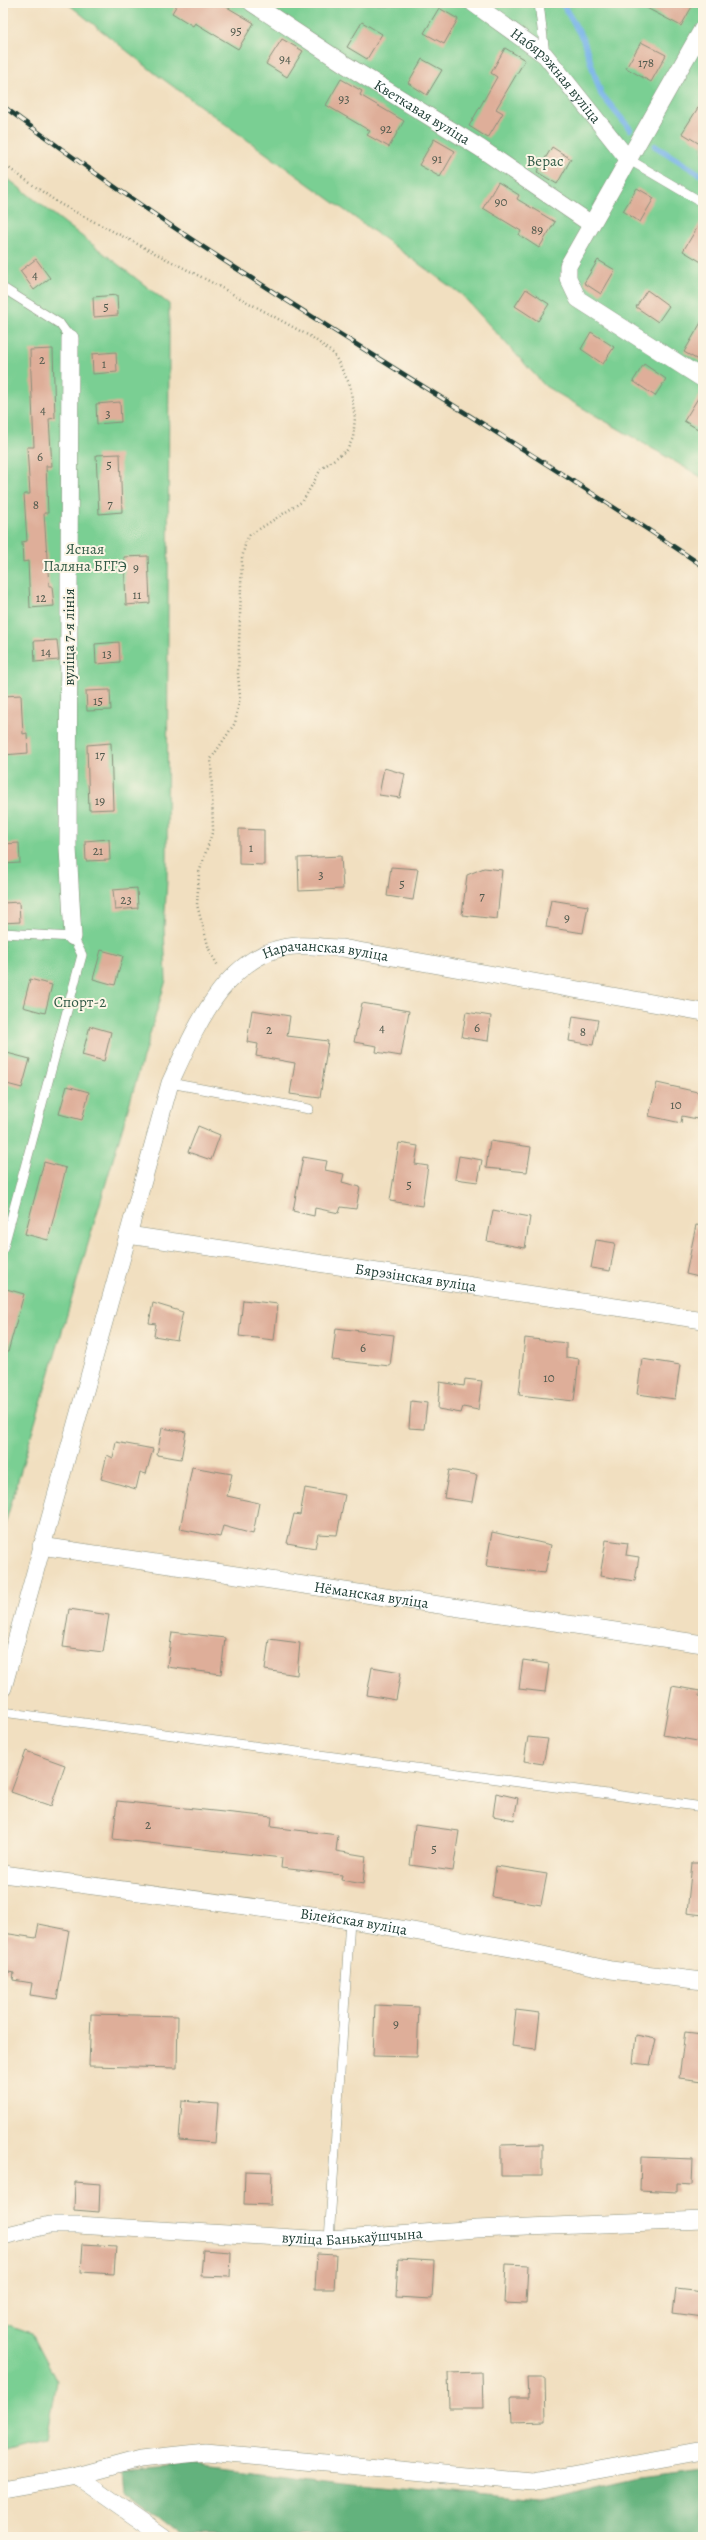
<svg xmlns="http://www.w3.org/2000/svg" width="706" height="2540" font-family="Alegreya,serif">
  <rect width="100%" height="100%" fill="#fcf5e5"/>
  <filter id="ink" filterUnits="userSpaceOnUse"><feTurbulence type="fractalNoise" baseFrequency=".025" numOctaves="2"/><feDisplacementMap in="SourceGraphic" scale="8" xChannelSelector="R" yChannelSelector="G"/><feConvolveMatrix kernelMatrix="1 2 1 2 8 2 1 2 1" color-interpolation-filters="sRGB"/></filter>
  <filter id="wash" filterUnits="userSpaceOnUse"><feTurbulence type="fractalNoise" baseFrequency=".012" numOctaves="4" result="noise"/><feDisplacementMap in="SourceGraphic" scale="16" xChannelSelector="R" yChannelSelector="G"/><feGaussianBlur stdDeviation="0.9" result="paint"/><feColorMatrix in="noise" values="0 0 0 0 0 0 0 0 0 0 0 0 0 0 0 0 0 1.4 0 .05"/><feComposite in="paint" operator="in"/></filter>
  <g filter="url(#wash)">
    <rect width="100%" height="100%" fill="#f1dfc0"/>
    <g fill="#7acf93" stroke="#4c8664">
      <path d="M 67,3 L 703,3 L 703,478 L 545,386 L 462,295 L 156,74 Z"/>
      <path d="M 3,175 L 169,304 L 169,329 L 167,880 L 164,927 L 166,980 L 3,1531 Z"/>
      <path d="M 3,2323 L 32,2333 L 57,2381 L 47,2439 L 3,2449 Z"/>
    </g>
    <path fill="#63b27d" stroke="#417858" d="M 195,2464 L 340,2482 L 538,2501 L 639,2478 L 703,2470 L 703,2537 L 185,2537 L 124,2489 L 122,2470 Z"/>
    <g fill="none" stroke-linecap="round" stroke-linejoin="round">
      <g stroke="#76b3e9" stroke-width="6">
        <path d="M 562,3 L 583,39 L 601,94 L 630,129"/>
        <path d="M 655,146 L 703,176"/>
      </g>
    </g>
    <g id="blocks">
      <g fill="#deae99">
        <path d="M 178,3 L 220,3 L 254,23 L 238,49 L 195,23 L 193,26 L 172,13 Z"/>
        <path d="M 637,3 L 694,3 L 681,26 Z"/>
        <path d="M 439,8 L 458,19 L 444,44 L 424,33 Z"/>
        <path d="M 362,22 L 382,34 L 367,59 L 347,47 Z"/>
        <path d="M 282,39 L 303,51 L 287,77 L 266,64 Z"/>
        <path d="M 641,42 L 666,55 L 651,82 L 626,68 Z"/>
        <path d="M 505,48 L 525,60 L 496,109 L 503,113 L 488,138 L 469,126 L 497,77 L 491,73 Z"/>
        <path d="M 422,59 L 442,70 L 427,95 L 408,83 Z"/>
        <path d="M 341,79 L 362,91 L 360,95 L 404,121 L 389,147 L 367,135 L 370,131 L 326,105 Z"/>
        <path d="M 703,100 L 703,146 L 682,133 Z"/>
        <path d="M 434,139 L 455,151 L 440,177 L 419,165 Z"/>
        <path d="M 552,147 L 571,159 L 557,184 L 537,172 Z"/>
        <path d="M 498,182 L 519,195 L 517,199 L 555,222 L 539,248 L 519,235 L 521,231 L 483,208 Z"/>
        <path d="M 637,188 L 654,198 L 640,222 L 623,211 Z"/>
        <path d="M 703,218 L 703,263 L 683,251 Z"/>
        <path d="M 36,259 L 50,278 L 34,290 L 20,271 Z"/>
        <path d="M 598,260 L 615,270 L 601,294 L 584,283 Z"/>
        <path d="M 526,289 L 549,304 L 538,321 L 515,306 Z"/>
        <path d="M 647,290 L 669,306 L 658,322 L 636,307 Z"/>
        <path d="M 117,295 L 118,315 L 94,317 L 93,297 Z"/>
        <path d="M 703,319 L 703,363 L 684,352 Z"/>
        <path d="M 591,332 L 614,347 L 603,364 L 581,349 Z"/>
        <path d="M 53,349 L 55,418 L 49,419 L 52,466 L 46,466 L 48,513 L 44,513 L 49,586 L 52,586 L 54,606 L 30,608 L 28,561 L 23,562 L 22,542 L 27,541 L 24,494 L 30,494 L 27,447 L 34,447 L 30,350 Z"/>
        <path d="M 116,352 L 117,372 L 93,374 L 92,354 Z"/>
        <path d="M 644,364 L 666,379 L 655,396 L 633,381 Z"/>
        <path d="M 703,390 L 703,432 L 684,421 Z"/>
        <path d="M 120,402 L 121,422 L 97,424 L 96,404 Z"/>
        <path d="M 120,454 L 122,512 L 99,514 L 96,455 Z"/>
        <path d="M 148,556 L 150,603 L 126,605 L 124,557 Z"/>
        <path d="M 57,640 L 59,660 L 35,662 L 34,641 Z"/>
        <path d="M 119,642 L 120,662 L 96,664 L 95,644 Z"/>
        <path d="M 110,690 L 111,710 L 87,711 L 86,691 Z"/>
        <path d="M 21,695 L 23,734 L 27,733 L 28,753 L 4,755 L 3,696 Z"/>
        <path d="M 111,743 L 113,809 L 89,810 L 87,745 Z"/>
        <path d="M 384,768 L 405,774 L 400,798 L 379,795 Z"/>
        <path d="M 239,829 L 264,830 L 264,865 L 239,864 Z"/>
        <path d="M 109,839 L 110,860 L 86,861 L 85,841 Z"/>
        <path d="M 19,843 L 20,863 L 3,864 L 3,844 Z"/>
        <path d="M 341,856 L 343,889 L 299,891 L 298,858 Z"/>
        <path d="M 391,867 L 418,869 L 413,900 L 387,896 Z"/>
        <path d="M 484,868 L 502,870 L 497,919 L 462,915 L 467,875 Z"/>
        <path d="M 137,888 L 138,908 L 115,910 L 113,890 Z"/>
        <path d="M 551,900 L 588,906 L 583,933 L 546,927 Z"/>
        <path d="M 19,902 L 20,922 L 3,923 L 3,903 Z"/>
        <path d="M 101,950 L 123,956 L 115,985 L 93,979 Z"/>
        <path d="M 30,979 L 52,985 L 45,1013 L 23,1007 Z"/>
        <path d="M 362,1003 L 409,1011 L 401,1056 L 376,1052 L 377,1046 L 354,1042 Z"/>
        <path d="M 252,1010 L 290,1016 L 287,1036 L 328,1041 L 320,1098 L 290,1094 L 295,1063 L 256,1056 L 258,1044 L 247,1042 Z"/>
        <path d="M 466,1012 L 491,1016 L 488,1041 L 462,1037 Z"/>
        <path d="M 573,1016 L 598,1020 L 593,1045 L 569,1041 Z"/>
        <path d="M 90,1026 L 111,1032 L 104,1061 L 82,1055 Z"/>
        <path d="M 7,1053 L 30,1059 L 22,1088 L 3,1083 L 3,1070 Z"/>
        <path d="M 657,1083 L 702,1093 L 697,1119 L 682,1116 L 681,1123 L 649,1116 Z"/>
        <path d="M 67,1086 L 89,1092 L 82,1120 L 59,1114 Z"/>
        <path d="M 198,1126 L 220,1135 L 211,1160 L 188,1152 Z"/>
        <path d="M 490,1141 L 531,1147 L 527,1172 L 486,1168 Z"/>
        <path d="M 399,1143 L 418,1146 L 415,1164 L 428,1166 L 422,1206 L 390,1201 Z"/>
        <path d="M 459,1156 L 482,1160 L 478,1182 L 455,1179 Z"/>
        <path d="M 303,1157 L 327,1161 L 325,1170 L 344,1174 L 342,1182 L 360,1187 L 356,1209 L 341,1207 L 339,1213 L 315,1208 L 314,1216 L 293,1211 Z"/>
        <path d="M 44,1162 L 66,1168 L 48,1240 L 25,1234 Z"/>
        <path d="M 493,1210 L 530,1217 L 525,1248 L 487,1241 Z"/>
        <path d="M 696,1225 L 703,1226 L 703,1278 L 686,1274 Z"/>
        <path d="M 596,1240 L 615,1243 L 610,1271 L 591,1268 Z"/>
        <path d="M 3,1288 L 24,1294 L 8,1352 L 3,1352 Z"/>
        <path d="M 243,1300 L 278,1304 L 274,1340 L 239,1336 Z"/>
        <path d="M 153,1303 L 183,1312 L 177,1340 L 154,1336 L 156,1324 L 149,1323 Z"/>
        <path d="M 336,1328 L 394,1335 L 390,1366 L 332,1360 Z"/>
        <path d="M 525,1338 L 566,1343 L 566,1357 L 579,1359 L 574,1401 L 519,1395 Z"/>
        <path d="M 642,1359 L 680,1365 L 675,1399 L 637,1394 Z"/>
        <path d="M 465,1379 L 482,1381 L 478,1410 L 463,1407 L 461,1413 L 438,1409 L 440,1382 L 464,1386 Z"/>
        <path d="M 411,1401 L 427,1403 L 424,1429 L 409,1428 Z"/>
        <path d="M 162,1428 L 186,1432 L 181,1459 L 157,1455 Z"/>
        <path d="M 116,1442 L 153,1449 L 146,1474 L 140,1472 L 136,1489 L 101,1479 L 107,1455 L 113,1458 Z"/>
        <path d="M 192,1467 L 232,1474 L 227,1496 L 259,1503 L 253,1534 L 223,1526 L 220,1537 L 180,1529 Z"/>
        <path d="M 449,1470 L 477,1475 L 472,1502 L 444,1498 Z"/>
        <path d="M 305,1488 L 345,1495 L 337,1535 L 318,1534 L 315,1548 L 287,1543 L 294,1514 L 300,1515 Z"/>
        <path d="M 492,1532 L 551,1545 L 545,1573 L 486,1566 Z"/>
        <path d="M 606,1540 L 628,1543 L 626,1555 L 639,1557 L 635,1581 L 600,1576 Z"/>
        <path d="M 69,1609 L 109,1615 L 103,1652 L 63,1647 Z"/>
        <path d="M 172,1632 L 225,1638 L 221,1674 L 167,1667 Z"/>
        <path d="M 269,1639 L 300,1643 L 297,1675 L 265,1670 Z"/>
        <path d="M 523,1660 L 549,1664 L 545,1692 L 519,1689 Z"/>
        <path d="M 372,1667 L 401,1672 L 396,1700 L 367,1695 Z"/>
        <path d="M 672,1686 L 700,1691 L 699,1696 L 703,1697 L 703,1742 L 663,1735 Z"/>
        <path d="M 528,1737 L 548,1739 L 543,1764 L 524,1761 Z"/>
        <path d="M 26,1751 L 65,1765 L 51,1806 L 11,1792 Z"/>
        <path d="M 496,1793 L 518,1798 L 514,1820 L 493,1816 Z"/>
        <path d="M 117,1801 L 272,1817 L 271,1827 L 338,1835 L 336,1851 L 366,1856 L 363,1884 L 341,1880 L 342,1875 L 281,1868 L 282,1858 L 113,1839 Z"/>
        <path d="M 415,1825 L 459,1831 L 453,1871 L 410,1865 Z"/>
        <path d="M 692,1863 L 703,1863 L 703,1915 L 687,1913 Z"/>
        <path d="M 496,1866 L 547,1874 L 541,1905 L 492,1897 Z"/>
        <path d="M 39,1924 L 69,1930 L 57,1999 L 30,1995 L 32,1983 L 13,1980 L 14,1973 L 3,1971 L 3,1933 L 36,1938 Z"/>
        <path d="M 375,2005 L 419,2007 L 417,2057 L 373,2056 Z"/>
        <path d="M 516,2010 L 540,2013 L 536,2049 L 512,2046 Z"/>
        <path d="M 91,2014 L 178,2016 L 177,2068 L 89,2066 Z"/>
        <path d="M 685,2032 L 703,2034 L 703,2081 L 679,2078 Z"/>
        <path d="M 636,2035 L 656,2039 L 650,2065 L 633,2063 Z"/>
        <path d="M 182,2101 L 218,2104 L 215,2143 L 179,2140 Z"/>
        <path d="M 542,2144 L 542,2176 L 501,2176 L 501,2145 Z"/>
        <path d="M 641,2157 L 693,2159 L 692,2185 L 677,2184 L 677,2192 L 640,2190 Z"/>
        <path d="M 245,2171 L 272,2172 L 271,2205 L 244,2204 Z"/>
        <path d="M 75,2182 L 100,2184 L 99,2212 L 74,2210 Z"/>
        <path d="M 83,2244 L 116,2246 L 114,2274 L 81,2272 Z"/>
        <path d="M 203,2250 L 231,2252 L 230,2277 L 201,2276 Z"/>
        <path d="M 317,2254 L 336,2255 L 334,2289 L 315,2289 Z"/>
        <path d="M 398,2259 L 434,2261 L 432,2299 L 396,2297 Z"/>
        <path d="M 506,2264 L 528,2265 L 526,2304 L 504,2303 Z"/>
        <path d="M 676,2289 L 703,2292 L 703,2317 L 673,2313 Z"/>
        <path d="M 482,2372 L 483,2408 L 449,2408 L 448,2373 Z"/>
        <path d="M 527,2378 L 545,2378 L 546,2421 L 512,2422 L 511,2398 L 528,2398 Z"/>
      </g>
    </g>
  </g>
  <g filter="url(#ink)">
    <use href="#blocks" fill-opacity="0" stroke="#888e7a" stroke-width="1"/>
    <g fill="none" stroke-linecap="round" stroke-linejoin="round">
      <g stroke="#888e7a" stroke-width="10">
        <g id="service">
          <path d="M 539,3 L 545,55"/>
          <path d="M 628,159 L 703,203"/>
          <path d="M 3,288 L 60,324 L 70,338"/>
          <path d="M 3,933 L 73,937 L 82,955 L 3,1249"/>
          <path d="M 170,1083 L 309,1109"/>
          <path d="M 3,1712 L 703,1807"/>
          <path d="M 329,2240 L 350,1920"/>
        </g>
      </g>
      <g stroke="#888e7a" stroke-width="18">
        <g id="minor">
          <path id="s1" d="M 252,3 L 346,65 L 480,148 L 591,224"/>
          <path id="s2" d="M 473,3 L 545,55 L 628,159"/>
          <path d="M 703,28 L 568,266 L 568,278 L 578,299 L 703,379"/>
          <path d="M 70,338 L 68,848 L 73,937"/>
          <path id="s3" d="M 128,1235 L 703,1320"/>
          <path id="s4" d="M 41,1546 L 703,1644"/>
          <path id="s5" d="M 3,1688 L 170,1083 C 195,1029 227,950 296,946 C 311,945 327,948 342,948 L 703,1012"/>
          <path id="s6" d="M 3,1874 L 350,1920 L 516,1949 L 611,1970 L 703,1981"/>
          <path id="s7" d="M 3,2236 L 49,2225 L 77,2225 L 329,2240 L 477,2229 L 703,2220"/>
          <path d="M 77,2476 L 164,2537"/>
          <path d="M 3,2489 L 77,2476 L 140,2459 L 206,2452 L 532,2482 L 703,2451"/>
        </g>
      </g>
      <path stroke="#888e7a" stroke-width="2.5" stroke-dasharray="1 3" stroke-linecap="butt" d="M 3,164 L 60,204 L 209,281 L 313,338 L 334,354 L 350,385 L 355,418 L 353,438 L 347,450 L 321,469 L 303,501 L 250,535 L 246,541 L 242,558 L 238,674 L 240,697 L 235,723 L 211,759 L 213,830 L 199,873 L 197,905 L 209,949 L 218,966"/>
      <use href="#service" stroke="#fff" stroke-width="9"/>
      <use href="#minor" stroke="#fff" stroke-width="17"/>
      <g stroke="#1f3d34" stroke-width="4.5">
        <path id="rail" d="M 3,106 C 77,161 153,215 231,265 C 388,366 548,462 703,566"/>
      </g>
      <use href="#rail" stroke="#fcf5e5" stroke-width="3" stroke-dasharray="9" stroke-linecap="butt"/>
    </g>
  </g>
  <g text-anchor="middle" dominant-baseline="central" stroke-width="4" stroke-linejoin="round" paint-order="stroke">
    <g font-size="13" fill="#4f594d">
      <text x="236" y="30">95</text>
      <text x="285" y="58">94</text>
      <text x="646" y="62">178</text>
      <text x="344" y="98">93</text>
      <text x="386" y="128">92</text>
      <text x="437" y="158">91</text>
      <text x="501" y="201">90</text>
      <text x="537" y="229">89</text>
      <text x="35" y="274">4</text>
      <text x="106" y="306">5</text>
      <text x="42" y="359">2</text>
      <text x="104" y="363">1</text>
      <text x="43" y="409">4</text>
      <text x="108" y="413">3</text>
      <text x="40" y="456">6</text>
      <text x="109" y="464">5</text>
      <text x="110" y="503">7</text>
      <text x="36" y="504">8</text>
      <text x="136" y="567">9</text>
      <text x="137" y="594">11</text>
      <text x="41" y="597">12</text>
      <text x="46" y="651">14</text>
      <text x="107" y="653">13</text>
      <text x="98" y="700">15</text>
      <text x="100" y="754">17</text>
      <text x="100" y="800">19</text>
      <text x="251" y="847">1</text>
      <text x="98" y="850">21</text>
      <text x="321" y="874">3</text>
      <text x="402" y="883">5</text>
      <text x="482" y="895">7</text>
      <text x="126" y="899">23</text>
      <text x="567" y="917">9</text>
      <text x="382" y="1027">4</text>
      <text x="477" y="1027">6</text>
      <text x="269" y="1029">2</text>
      <text x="583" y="1031">8</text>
      <text x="676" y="1104">10</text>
      <text x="409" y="1184">5</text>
      <text x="363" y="1347">6</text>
      <text x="549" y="1377">10</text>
      <text x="148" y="1824">2</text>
      <text x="434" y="1848">5</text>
      <text x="396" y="2023">9</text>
    </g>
    <g font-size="15" fill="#1f3d34" stroke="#fcf5e5">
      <text stroke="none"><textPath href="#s2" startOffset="111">Набярэжная вуліца</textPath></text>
      <text stroke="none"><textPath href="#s1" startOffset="202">Кветкавая вуліца</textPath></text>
      <text transform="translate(69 637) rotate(-90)">вуліца 7-я лінія</text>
      <text stroke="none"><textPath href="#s5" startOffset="853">Нарачанская вуліца</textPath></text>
      <text stroke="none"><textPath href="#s3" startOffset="291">Бярэзінская вуліца</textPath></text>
      <text stroke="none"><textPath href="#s4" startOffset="334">Нёманская вуліца</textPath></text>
      <text stroke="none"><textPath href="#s6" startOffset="354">Вілейская вуліца</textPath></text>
      <text stroke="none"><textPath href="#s7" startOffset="351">вуліца Банькаўшчына</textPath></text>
    </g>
    <g font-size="15" fill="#315a47" stroke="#fcf5e5">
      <text x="545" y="161">Верас</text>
      <text x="85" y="549">Ясная<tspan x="85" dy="17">Паляна БГГЭ</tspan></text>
      <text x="80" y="1002">Спорт-2</text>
    </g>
  </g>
  <rect width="706" height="2540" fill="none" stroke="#fcf5e5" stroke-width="16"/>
</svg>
